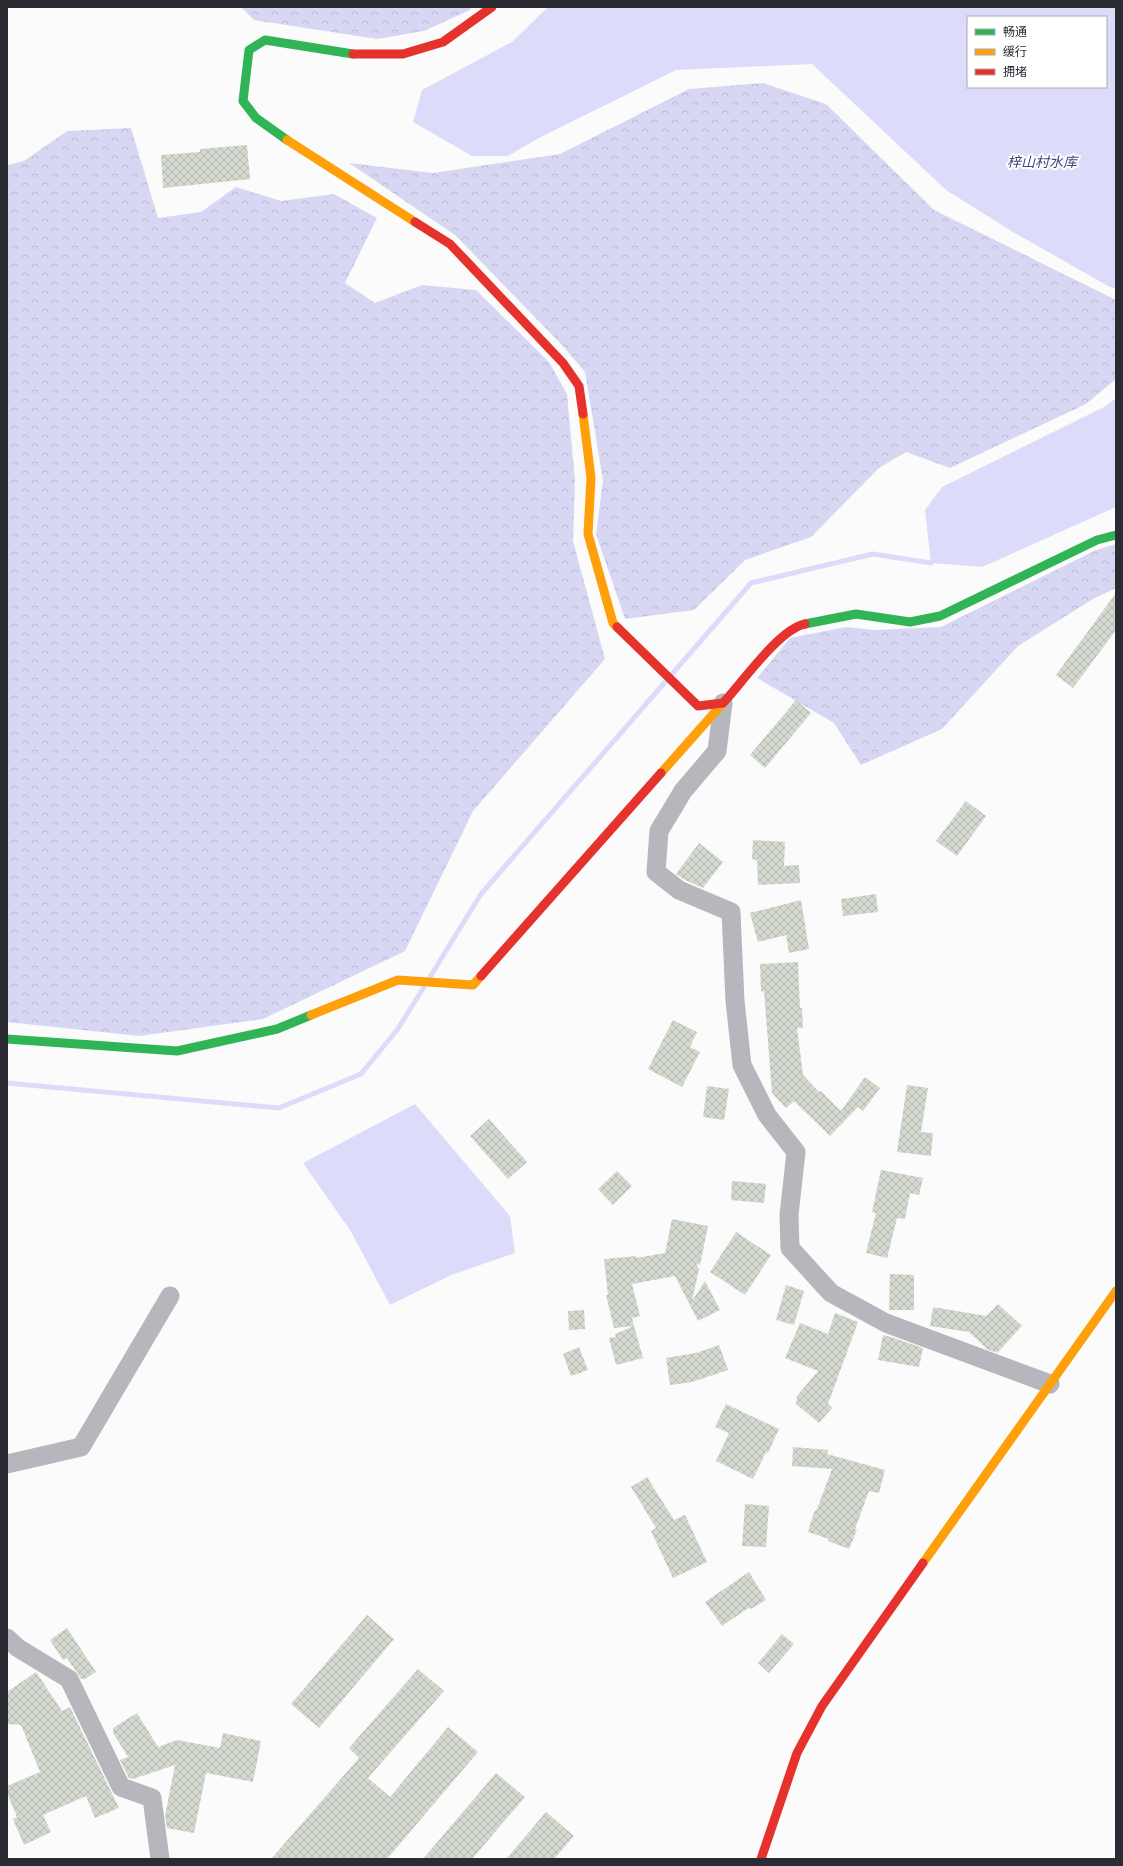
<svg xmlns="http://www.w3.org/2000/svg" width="1123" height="1866" font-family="Poppins,'Noto Sans SC',sans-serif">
  <defs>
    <pattern id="forest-crowns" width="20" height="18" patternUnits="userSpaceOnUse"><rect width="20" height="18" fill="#d7d7f4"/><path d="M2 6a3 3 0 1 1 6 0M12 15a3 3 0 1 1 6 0" fill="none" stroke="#b9b9d2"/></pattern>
    <pattern id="building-cross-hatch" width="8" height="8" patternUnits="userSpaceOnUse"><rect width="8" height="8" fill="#d4d9d0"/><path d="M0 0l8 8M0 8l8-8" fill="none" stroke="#b6bab3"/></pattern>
  </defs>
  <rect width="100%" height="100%" fill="#fbfbfb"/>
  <g fill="url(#forest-crowns)">
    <path d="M 241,7 L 472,7 L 470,10 L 424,31 L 377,39 L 254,20 Z"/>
    <path d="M 763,83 L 826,104 L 934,210 L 1116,300 L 1116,379 L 1086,404 L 950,468 L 906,452 L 879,468 L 811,537 L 745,560 L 694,610 L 625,619 L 596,534 L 603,480 L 585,372 L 561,344 L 455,235 L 349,163 L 433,173 L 560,154 L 689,89 Z"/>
    <path d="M 131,128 L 158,218 L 201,212 L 236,187 L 281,201 L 334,194 L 377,218 L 345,283 L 375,303 L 422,285 L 476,290 L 549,362 L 567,394 L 575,481 L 573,541 L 605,659 L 473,811 L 405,951 L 263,1019 L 139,1036 L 7,1022 L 7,165 L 24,161 L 67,131 Z"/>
    <path d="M 1116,544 L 1116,588 L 1093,599 L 1018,646 L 942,729 L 861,765 L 834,723 L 757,678 L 790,638 L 846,627 L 875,630 L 941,627 L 1096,550 Z"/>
  </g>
  <g fill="#dcdcfa" fill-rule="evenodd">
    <path d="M 548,7 L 1116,7 L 1116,289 L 1108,286 L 1013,232 L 946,190 L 812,64 L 676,70 L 537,139 L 508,156 L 472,156 L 413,122 L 422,90 L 512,42 ZM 968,17 L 1106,17 L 1106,87 L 968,87 Z"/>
    <path d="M 1116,398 L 1116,507 L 982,567 L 931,563 L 925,510 L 942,487 L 1106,406 Z"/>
    <path d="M 415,1104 L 510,1216 L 515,1253 L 451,1275 L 390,1305 L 350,1230 L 303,1163 Z"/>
  </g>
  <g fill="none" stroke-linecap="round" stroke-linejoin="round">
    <g stroke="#dcdcfa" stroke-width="5">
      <path d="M 673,673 L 751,583 L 873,554 L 931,563"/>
      <path d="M 430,977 L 481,894 L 666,681"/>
      <path d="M 7,1083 L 279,1108 L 361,1074 L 397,1030 L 424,987"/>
    </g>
  </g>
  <g fill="url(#building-cross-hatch)">
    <path d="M 247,145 L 250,179 L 163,188 L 161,155 L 200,152 L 200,149 Z"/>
    <path d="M 1116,593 L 1116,630 L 1073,688 L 1056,675 Z"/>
    <path d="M 796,700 L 811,713 L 765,768 L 750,755 Z"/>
    <path d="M 966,801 L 986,816 L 957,856 L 936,841 Z"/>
    <path d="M 753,840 L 785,842 L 784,866 L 799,865 L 800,883 L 758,885 L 757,860 L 752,859 Z"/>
    <path d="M 699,843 L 723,862 L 703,888 L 685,880 L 676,874 Z"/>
    <path d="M 876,894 L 878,912 L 843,916 L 841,899 Z"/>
    <path d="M 801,900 L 809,949 L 789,953 L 786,935 L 758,942 L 750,913 Z"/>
    <path d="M 798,962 L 800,1008 L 802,1008 L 803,1028 L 797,1028 L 803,1075 L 819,1092 L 821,1091 L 841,1111 L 865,1077 L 880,1088 L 863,1111 L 858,1107 L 830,1136 L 794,1101 L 786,1108 L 772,1093 L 764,991 L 761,992 L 760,964 Z"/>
    <path d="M 673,1020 L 697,1032 L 690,1047 L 700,1052 L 682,1087 L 648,1069 Z"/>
    <path d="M 907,1085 L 928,1088 L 921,1132 L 933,1133 L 931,1156 L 897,1152 Z"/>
    <path d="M 707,1086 L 729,1089 L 724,1120 L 703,1117 Z"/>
    <path d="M 489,1119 L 527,1162 L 508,1179 L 470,1136 Z"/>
    <path d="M 881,1170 L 923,1178 L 919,1195 L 910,1193 L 905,1219 L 897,1218 L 887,1258 L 866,1253 L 876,1213 L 872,1212 Z"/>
    <path d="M 617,1171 L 632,1186 L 613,1205 L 598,1189 Z"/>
    <path d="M 732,1181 L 766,1184 L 764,1203 L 731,1200 Z"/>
    <path d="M 672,1219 L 708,1226 L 700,1265 L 696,1263 L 699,1269 L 692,1301 L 705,1281 L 720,1310 L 698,1321 L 675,1276 L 632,1284 L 640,1316 L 632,1318 L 634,1326 L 614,1328 L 606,1295 L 608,1295 L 604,1259 L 636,1256 L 636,1258 L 665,1253 Z"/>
    <path d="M 736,1232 L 771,1255 L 745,1295 L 710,1272 Z"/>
    <path d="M 890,1274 L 914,1275 L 914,1310 L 889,1310 Z"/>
    <path d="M 786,1285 L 804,1291 L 794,1325 L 776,1320 Z"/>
    <path d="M 998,1304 L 1022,1326 L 997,1353 L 987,1349 L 969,1332 L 930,1326 L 933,1307 L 986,1316 Z"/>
    <path d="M 584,1310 L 585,1329 L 569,1330 L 568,1311 Z"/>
    <path d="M 835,1313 L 858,1322 L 828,1404 L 832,1408 L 819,1423 L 796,1404 L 797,1396 L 818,1371 L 785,1358 L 800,1323 L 828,1334 Z"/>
    <path d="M 634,1326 L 643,1358 L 616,1365 L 609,1338 L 616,1337 L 615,1334 Z"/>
    <path d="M 883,1335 L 894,1338 L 923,1348 L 919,1367 L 878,1360 Z"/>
    <path d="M 719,1345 L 728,1370 L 692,1382 L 670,1385 L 666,1358 L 696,1353 Z"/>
    <path d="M 579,1347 L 588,1370 L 571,1376 L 563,1354 Z"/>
    <path d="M 726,1404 L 779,1429 L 768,1453 L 766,1452 L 753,1479 L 716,1461 L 729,1433 L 715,1427 Z"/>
    <path d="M 793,1447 L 828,1450 L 827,1454 L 885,1470 L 879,1493 L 869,1491 L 855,1529 L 857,1530 L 849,1549 L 828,1541 L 829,1539 L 808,1532 L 814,1512 L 817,1509 L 832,1469 L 792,1466 Z"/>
    <path d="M 647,1477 L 674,1520 L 685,1515 L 707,1562 L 673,1578 L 651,1531 L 656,1528 L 631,1487 Z"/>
    <path d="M 745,1504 L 769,1506 L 766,1547 L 742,1546 Z"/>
    <path d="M 749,1572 L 766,1600 L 751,1609 L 750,1607 L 722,1626 L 705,1602 Z"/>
    <path d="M 367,1615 L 394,1639 L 319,1728 L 291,1704 Z"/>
    <path d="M 67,1628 L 96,1672 L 85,1679 L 81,1679 L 67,1658 L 63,1660 L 50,1640 Z"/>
    <path d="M 782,1634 L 794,1644 L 769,1673 L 758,1663 Z"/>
    <path d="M 418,1669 L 444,1691 L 368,1778 L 390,1797 L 448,1727 L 478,1752 L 387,1859 L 271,1859 L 359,1758 L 349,1748 Z"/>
    <path d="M 36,1672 L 62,1711 L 70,1707 L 119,1808 L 95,1818 L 86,1796 L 43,1815 L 51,1832 L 24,1845 L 13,1819 L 17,1817 L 7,1793 L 7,1786 L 40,1772 L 21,1725 L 7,1724 L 7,1692 Z"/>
    <path d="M 137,1713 L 158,1747 L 177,1740 L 220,1748 L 223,1733 L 261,1741 L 253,1782 L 206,1773 L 194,1833 L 167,1828 L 165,1816 L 175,1765 L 133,1779 L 129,1778 L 120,1760 L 128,1757 L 113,1733 L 113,1728 Z"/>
    <path d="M 496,1773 L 525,1797 L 472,1859 L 423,1859 Z"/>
    <path d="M 546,1812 L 574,1836 L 554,1859 L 506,1859 Z"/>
  </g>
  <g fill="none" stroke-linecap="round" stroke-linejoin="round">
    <g stroke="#b6b6bd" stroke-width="19">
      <path d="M 723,703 L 717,751 L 683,791 L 659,831 L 656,872 L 679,890 L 731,912 L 735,1001 L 742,1065 L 767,1115 L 796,1152 L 789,1215 L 790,1248 L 831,1293 L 886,1323 L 1050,1384"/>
      <path d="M 7,1464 L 81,1447 L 170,1296"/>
      <path d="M 7,1638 L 18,1648 L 69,1679 L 121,1787 L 152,1798 L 160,1859"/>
    </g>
    <g stroke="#30b455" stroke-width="9">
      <path d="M 287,140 L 256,118 L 243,101 L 249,50 L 265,40 L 353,54"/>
      <path d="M 805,624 L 856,614 L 910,622 L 940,616 L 1097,540 L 1116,535"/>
      <path d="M 7,1039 L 177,1051 L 277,1029 L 311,1015"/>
    </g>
    <g stroke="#ff9f0a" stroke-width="9">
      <path d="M 287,140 L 415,222"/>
      <path d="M 583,414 L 591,478 L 588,534 L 613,623 L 617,627"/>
      <path d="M 661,773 L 723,703"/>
      <path d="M 311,1015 L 398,980 L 473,985 L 481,976"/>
      <path d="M 923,1563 L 1116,1291"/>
    </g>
    <g stroke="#e5322d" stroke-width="9">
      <path d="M 353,54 L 403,54 L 443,42 L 492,7"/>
      <path d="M 415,222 L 450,244 L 563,363 L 579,386 L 583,414"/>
      <path d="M 617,627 L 698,706 L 723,703 C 742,683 779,629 805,624"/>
      <path d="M 481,976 L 661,773"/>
      <path d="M 761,1859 L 797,1753 L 822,1706 L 923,1563"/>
    </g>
  </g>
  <g text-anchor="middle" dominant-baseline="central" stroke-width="4" stroke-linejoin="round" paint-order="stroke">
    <g font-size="14" font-style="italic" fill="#474483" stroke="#fff">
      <text x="1042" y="162">梓山村水库</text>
    </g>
  </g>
  <rect width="1123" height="1866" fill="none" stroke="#2a2b33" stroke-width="16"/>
  <rect x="967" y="16" width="140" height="72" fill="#ffffff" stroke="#aaaaad"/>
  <rect x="975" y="29" width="20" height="6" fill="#30b455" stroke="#aaaaad"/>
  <text x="1003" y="36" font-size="12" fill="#2a2b33">畅通</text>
  <rect x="975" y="49" width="20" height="6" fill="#ff9f0a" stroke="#aaaaad"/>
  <text x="1003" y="56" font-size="12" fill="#2a2b33">缓行</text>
  <rect x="975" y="69" width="20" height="6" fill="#e5322d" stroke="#aaaaad"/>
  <text x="1003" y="76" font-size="12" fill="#2a2b33">拥堵</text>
</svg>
